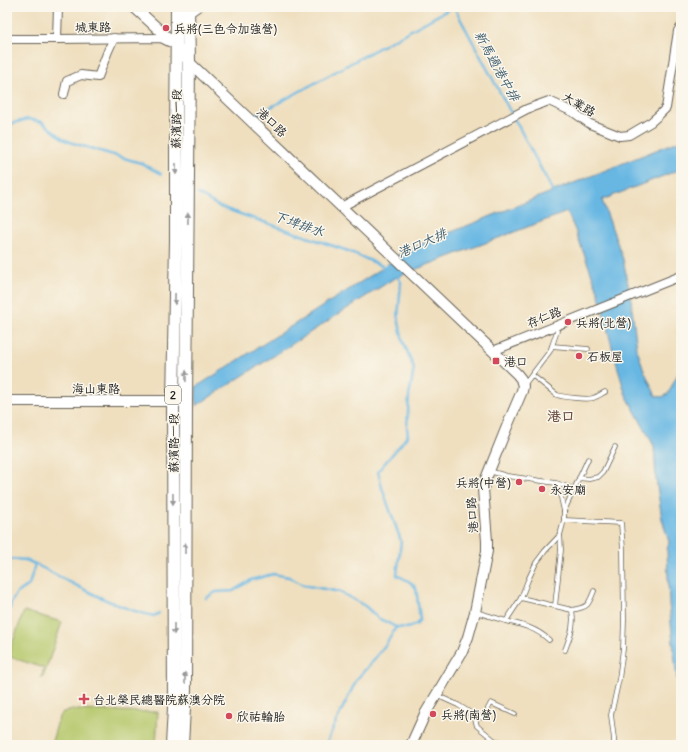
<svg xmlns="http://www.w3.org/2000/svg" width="688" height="752" font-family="Delius,'LXGW WenKai TC',sans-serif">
  <rect width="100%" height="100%" fill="#fbf7ec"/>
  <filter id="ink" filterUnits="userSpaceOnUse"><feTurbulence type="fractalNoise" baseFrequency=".025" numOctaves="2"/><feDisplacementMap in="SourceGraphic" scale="8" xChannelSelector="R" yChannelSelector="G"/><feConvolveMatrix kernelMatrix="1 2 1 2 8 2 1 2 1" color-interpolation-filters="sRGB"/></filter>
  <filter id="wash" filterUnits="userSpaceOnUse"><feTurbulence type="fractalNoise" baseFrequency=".012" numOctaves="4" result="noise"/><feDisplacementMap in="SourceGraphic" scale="16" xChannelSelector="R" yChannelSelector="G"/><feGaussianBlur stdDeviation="0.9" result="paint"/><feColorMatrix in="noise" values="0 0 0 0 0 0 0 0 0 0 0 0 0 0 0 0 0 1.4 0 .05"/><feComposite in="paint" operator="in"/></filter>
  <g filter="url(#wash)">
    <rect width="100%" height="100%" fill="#efdfbf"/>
    <g fill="#b5c76a" stroke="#687243">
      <path d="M 24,611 L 62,622 L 43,678 L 41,678 L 44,668 L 10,657 L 11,647 Z"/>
      <path d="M 72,710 L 158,712 L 156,745 L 51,745 L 59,717 L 63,712 Z"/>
    </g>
    <path fill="#68b7e3" stroke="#426a80" d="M 681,140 L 681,169 L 602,200 L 623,259 L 631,299 L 637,349 L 643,368 L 656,396 L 662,397 L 668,394 L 681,367 L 681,695 L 677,681 L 669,604 L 667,550 L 669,542 L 662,519 L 656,480 L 654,446 L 625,393 L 613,351 L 598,291 L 575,230 L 567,212 L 414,270 L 393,279 L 196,406 L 196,387 L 381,269 L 400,254 L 424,243 Z"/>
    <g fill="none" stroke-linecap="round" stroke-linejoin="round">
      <g stroke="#68b7e3" stroke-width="2.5">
        <path d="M 454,7 L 511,113"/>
        <path d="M 253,117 L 453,7"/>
        <path d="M 514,118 L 554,193"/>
        <path d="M 7,125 L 28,119 L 42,122 L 65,140 L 76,144 L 141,163 L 161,174"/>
        <path d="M 198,194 L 220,207 L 348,251 L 387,268"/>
        <path d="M 7,558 L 12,559 L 26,560 L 35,564"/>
        <path d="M 206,598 L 216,592 L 233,591 L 251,580 L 273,574 L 289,577 L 303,585 L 340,592 L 365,606 L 378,618 L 396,627 L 407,628 L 417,624 L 420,619 L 416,588 L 410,582 L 397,575 L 401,541 L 382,488 L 378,471 L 402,443 L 408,435 L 407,428 L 409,396 L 414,368 L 403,341 L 398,318 L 401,282 L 397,276"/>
        <path d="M 7,620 L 11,603 L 16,594 L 29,585 L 35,564 C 74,584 112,607 154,616 L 159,613"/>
        <path d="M 326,745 L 332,730 L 357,679 L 372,662 L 386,644 L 396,627"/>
      </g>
    </g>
  </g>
  <g filter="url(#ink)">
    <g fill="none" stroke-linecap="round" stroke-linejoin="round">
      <g stroke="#666055" stroke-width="5.5">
        <g id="service">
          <path d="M 552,346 L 588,349"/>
          <path d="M 532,375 L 557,395 C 563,397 587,400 593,398 C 597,397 601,394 605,392"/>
          <path d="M 524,385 L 550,351 L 552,346 L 557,331"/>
          <path d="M 489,471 L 507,476 L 556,483 L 574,489"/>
          <path d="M 579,478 L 589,479 L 598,477 L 603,472 L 615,447"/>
          <path d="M 564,511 L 588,459"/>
          <path d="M 564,520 L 621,523 L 623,549 L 624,620 L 623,649 L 619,679 L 611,715 L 614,739 L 614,745"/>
          <path d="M 521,598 L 555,606 L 561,550 L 560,535"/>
          <path d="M 555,606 L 572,610 C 575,626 570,636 565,650"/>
          <path d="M 572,610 C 588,607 588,606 594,591"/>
          <path d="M 476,612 L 506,621 L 521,598 L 528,580 L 536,563 L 545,551 L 560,535 L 564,520 L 564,511 L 558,484"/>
          <path d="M 506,621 C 523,625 536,628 549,640"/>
          <path d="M 436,695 L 458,705 L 474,715 L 483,718 L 491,703 L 515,714"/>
          <path d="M 474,715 L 477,726 L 494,740 L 505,745"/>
        </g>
      </g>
      <g stroke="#666055" stroke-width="10">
        <g id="minor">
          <path d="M 188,14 L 198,7"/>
          <path d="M 7,39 L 57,39 L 161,38 L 169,42"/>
          <path d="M 57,39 L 58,7"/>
          <path d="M 64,94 L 67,81 L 81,75 L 98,77 L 108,51 L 114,38"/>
          <path d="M 341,207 L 527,109 L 549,101 L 573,112 L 590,124 L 620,136 L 629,135 L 651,122 L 659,115 L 666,108 L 678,31 L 681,27"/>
          <path d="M 493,351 L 681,276"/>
        </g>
      </g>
      <g stroke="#666055" stroke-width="12">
        <g id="tertiary">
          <path d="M 134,7 L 177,46 L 189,62 L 517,374 L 521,379 L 523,386 L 522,391 L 508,424 L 485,481 L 483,489 L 487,541 L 487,551 L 475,612 L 468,637 L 462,652 L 425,714 L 411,745"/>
          <path d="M 7,401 L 173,401 L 186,402"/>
        </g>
      </g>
      <g stroke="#666055" stroke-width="14">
        <g id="primary">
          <path d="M 172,745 L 174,708 L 173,401 L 176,241 L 176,142 L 177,7"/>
          <path d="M 182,745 L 185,690 L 186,402 L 189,62 L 188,7"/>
        </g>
      </g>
      <use href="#service" stroke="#fff" stroke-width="4"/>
      <use href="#minor" stroke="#fff" stroke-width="8"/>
      <use href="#tertiary" stroke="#fff" stroke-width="10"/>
      <use href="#primary" stroke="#fff" stroke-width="12"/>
    </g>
    <defs><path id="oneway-solid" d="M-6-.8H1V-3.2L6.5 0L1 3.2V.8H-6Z"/></defs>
    <g fill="#999">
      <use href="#oneway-solid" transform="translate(176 169) rotate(90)"/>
      <use href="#oneway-solid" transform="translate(188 218) rotate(-89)"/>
      <use href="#oneway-solid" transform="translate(175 299) rotate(91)"/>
      <use href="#oneway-solid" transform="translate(186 376) rotate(-89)"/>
      <use href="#oneway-solid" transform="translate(173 499) rotate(90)"/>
      <use href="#oneway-solid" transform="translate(185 548) rotate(-90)"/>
      <use href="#oneway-solid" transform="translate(174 629) rotate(90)"/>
      <use href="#oneway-solid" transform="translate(185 678) rotate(-90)"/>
    </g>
  </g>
  <g fill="#d1495b" stroke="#fbf7ec" stroke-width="1.5">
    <circle cx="166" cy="28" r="4"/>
    <circle cx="568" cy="322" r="4"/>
    <circle cx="579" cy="356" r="4"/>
    <rect x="492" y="357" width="8" height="8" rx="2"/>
    <circle cx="519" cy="482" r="4"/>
    <circle cx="542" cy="489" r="4"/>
    <path d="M82 693h4v4h4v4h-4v4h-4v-4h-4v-4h4z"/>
    <circle cx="433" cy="714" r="4"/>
    <circle cx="229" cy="716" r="4"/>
  </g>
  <g text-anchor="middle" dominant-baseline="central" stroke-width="3" stroke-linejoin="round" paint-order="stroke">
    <rect fill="#fbf7ec" stroke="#5f5e5a" stroke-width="1" x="165" y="386" width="16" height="18" rx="3"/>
    <g font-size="11" font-weight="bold" fill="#1c1c1c">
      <text x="173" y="395">2</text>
    </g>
    <g font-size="12" fill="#1c1c1c" stroke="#fbf7ec">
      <text transform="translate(93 27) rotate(-1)">城東路</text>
      <text transform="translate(579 104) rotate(30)">大業路</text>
      <text transform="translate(176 119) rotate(-89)">蘇濱路一段</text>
      <text transform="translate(272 122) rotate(44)">港口路</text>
      <text transform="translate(544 317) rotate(-22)">存仁路</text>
      <text x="96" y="388">海山東路</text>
      <text transform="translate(173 443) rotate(-90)">蘇濱路一段</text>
      <text transform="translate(472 515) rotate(-94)">港口路</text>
    </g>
    <g font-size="12" fill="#1c1c1c" stroke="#fbf7ec" text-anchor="start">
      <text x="174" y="28">兵將(三色令加強營)</text>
      <text x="576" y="322">兵將(北營)</text>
      <text x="587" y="356">石板屋</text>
      <text x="504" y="361">港口</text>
      <text x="511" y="482" text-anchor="end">兵將(中營)</text>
      <text x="550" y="489">永安廟</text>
      <text x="93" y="699">台北榮民總醫院蘇澳分院</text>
      <text x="441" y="714">兵將(南營)</text>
      <text x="237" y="716">欣祐輪胎</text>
    </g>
    <g font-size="13" font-style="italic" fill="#3a5a6c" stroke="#fbf7ec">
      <text transform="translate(497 66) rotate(61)">新馬過港中排</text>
      <text transform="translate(299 224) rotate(19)">下埤排水</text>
      <text transform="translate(422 243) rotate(-24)">港口大排</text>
    </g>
    <g font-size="14" font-weight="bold" fill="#6b4d43" stroke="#fbf7ec">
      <text x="561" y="416">港口</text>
    </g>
  </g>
  <rect width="688" height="752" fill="none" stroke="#fbf7ec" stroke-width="24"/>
</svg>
